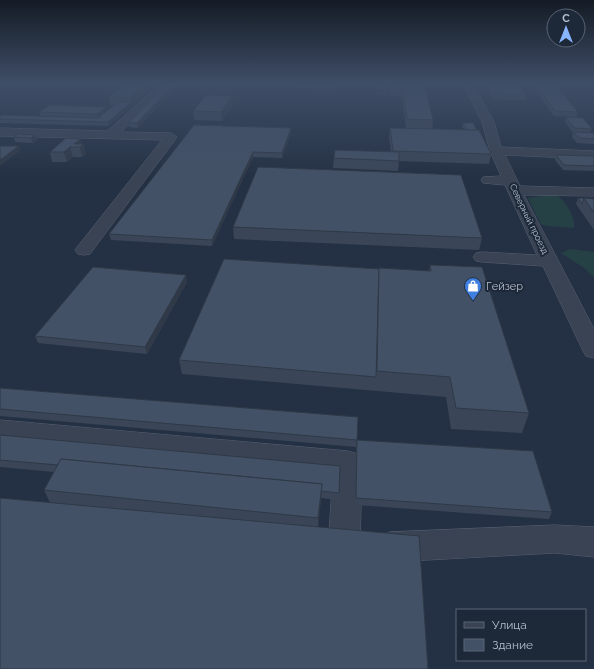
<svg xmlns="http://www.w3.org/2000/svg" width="594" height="669" font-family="Raleway,sans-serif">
  <rect width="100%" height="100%" fill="#243144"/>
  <g fill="#264145">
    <path d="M 555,194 C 564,198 576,218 574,228 L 546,226 L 541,224 L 528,198 Z"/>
    <path d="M 570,249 L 594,252 L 594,277 L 584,268 L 561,253 Z"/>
  </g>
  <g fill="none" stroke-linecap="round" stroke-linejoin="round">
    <g stroke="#576170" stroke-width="1">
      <g id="minor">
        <path d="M 160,84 L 171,84 L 121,132 L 171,133 L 177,137 L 90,254 L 84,255 L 78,254 L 75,250 L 78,246 L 162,140 L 0,136 L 0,128 L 107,131 Z"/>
        <path d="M 463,84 L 473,84 L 494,122 L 501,147 L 594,151 L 594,159 L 505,155 L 520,186 L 594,188 L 594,196 L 524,195 L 594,329 L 594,358 L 586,356 L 583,351 L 543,266 L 482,262 L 476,261 L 473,257 L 476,253 L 482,252 L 537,255 L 505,185 L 483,183 L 481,180 L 483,177 L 501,176 L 490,151 L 482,122 Z"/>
        <path d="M 0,420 L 348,451 L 358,454 L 362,462 L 360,549 L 356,560 L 344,564 L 332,560 L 328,549 L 333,472 L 0,440 Z"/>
        <path d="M 555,525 L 594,527 L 594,557 L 555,553 L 390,562 L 378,557 L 374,547 L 378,537 L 390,532 Z"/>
      </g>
    </g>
    <use href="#minor" fill="#394353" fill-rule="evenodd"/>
  </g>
  <g fill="#3a4658">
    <path d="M 0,84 L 69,84 L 65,87 L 0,85 Z"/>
    <path d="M 125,84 L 154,84 L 132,106 L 108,126 L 0,123 L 0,115 L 40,116 L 39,112 L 106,107 L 107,111 L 114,106 L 111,106 L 109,97 Z"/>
    <path d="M 166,84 L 178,84 L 138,128 L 129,127 L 128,123 Z"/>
    <path d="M 296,84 L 336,84 L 335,89 L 296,88 Z"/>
    <path d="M 402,84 L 424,84 L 433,120 L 432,129 L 464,130 L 462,127 L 463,123 L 491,154 L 489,164 L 399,161 L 398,171 L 333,168 L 334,158 L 391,152 L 389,137 L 390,128 L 406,128 L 401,90 Z"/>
    <path d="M 484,84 L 519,84 L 527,95 L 526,100 L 492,99 Z"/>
    <path d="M 531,84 L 554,84 L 578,112 L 576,117 L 554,116 Z"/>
    <path d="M 376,85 L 387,91 L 387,95 L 377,95 Z"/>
    <path d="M 389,86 L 401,92 L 400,96 L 389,96 Z"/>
    <path d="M 232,96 L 233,104 L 222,121 L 194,120 L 193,111 Z"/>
    <path d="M 566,117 L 592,129 L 590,132 L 594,133 L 594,144 L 577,143 L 572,137 L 573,133 L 565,122 Z"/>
    <path d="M 194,125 L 291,133 L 282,158 L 253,157 L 212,246 L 111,240 L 109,234 Z"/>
    <path d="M 35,135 L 37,140 L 33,143 L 15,142 L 14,137 Z"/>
    <path d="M 80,139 L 81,144 L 83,144 L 86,154 L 82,157 L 73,157 L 67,162 L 52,162 L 50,152 Z"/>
    <path d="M 556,155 L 594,156 L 594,171 L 563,170 L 555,160 Z"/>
    <path d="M 578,198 L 594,199 L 594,230 L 576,204 Z"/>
    <path d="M 233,227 L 482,238 L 479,250 L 234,239 Z"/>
    <path d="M 430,265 L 529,413 L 522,433 L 451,429 L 446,397 L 182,374 L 179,360 L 429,271 Z"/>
    <path d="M 187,282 L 147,354 L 38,343 L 35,336 Z"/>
    <path d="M 0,388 L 357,440 L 552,512 L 549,519 L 356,505 L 356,447 L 0,416 Z"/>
    <path d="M 0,435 L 340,466 L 338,500 L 321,498 L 318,527 L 50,503 L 44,490 L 54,472 L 0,467 Z"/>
  </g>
  <g fill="#2f3947">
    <path d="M 64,84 L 69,84 L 65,87 Z"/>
    <path d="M 145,84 L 154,84 L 132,106 L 130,98 Z"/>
    <path d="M 174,84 L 178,84 L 138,128 L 137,123 Z"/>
    <path d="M 232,96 L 233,104 L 222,121 L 221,112 Z"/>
    <path d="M 131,102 L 132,106 L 108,126 L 108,122 Z"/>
    <path d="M 106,107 L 107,116 L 98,121 L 97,114 Z"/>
    <path d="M 291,128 L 291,133 L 282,158 L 282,153 Z"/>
    <path d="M 35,135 L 37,140 L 33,143 L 31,138 Z"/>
    <path d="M 80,139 L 82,146 L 83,144 L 86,154 L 82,157 L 80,147 L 74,144 Z"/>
    <path d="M 19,146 L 20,151 L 0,166 L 0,160 Z"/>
    <path d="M 70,147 L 73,157 L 67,162 L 64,152 Z"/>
    <path d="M 253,152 L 253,157 L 212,246 L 212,240 Z"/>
    <path d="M 186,275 L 187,282 L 147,354 L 145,347 Z"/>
    <path d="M 322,484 L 321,499 L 318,532 L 318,518 Z"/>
  </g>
  <g fill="#435166" stroke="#2f3947">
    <path d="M 125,84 L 145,84 L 130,98 L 109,97 Z"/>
    <path d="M 166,84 L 174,84 L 137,123 L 128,123 Z"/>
    <path d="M 402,84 L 424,84 L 433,120 L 407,119 Z"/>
    <path d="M 487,84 L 519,84 L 527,95 L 493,94 Z"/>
    <path d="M 535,84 L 554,84 L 578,112 L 555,111 Z"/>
    <path d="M 376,85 L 387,86 L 387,91 L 377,91 Z"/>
    <path d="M 389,86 L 400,86 L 401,92 L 390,91 Z"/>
    <path d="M 206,95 L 232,96 L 221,112 L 193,111 Z"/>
    <path d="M 119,101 L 131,102 L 108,122 L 0,119 L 0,115 L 98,118 Z"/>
    <path d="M 50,105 L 106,107 L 97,114 L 39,112 Z"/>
    <path d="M 566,117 L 583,118 L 592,129 L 574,128 Z"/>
    <path d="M 463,123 L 473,123 L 477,130 L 467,130 Z"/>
    <path d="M 194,125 L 291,128 L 282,153 L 253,152 L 212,240 L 109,234 Z"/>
    <path d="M 390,128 L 479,130 L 491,154 L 393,151 Z"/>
    <path d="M 573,132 L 594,133 L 594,139 L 579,138 Z"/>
    <path d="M 18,134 L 35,135 L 31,138 L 14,137 Z"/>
    <path d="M 66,138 L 80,139 L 74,144 L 83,144 L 80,147 L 70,147 L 64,152 L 50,152 Z"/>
    <path d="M 0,146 L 19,146 L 0,160 Z"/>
    <path d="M 335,150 L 399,152 L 399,161 L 334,158 Z"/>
    <path d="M 556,155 L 594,156 L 594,166 L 564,165 Z"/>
    <path d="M 258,167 L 461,175 L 482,238 L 233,227 Z"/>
    <path d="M 578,198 L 592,198 L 592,199 L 584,198 L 582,204 Z"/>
    <path d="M 584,198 L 594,199 L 594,213 Z"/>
    <path d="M 224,259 L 379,269 L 376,377 L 179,360 Z"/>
    <path d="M 430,265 L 482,267 L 529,413 L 456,408 L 450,377 L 377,371 L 379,268 L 431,271 Z"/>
    <path d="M 93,267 L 186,275 L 145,347 L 35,336 Z"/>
    <path d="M 0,388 L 358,417 L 357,440 L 0,409 Z"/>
    <path d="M 0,435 L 340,466 L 339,493 L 321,491 L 322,484 L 61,459 L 58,465 L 0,460 Z"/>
    <path d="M 357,440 L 533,451 L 552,512 L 356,498 Z"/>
    <path d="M 61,459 L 322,484 L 318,518 L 44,490 Z"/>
    <path d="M 0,498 L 419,536 L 428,669 L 0,669 Z"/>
  </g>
  <linearGradient id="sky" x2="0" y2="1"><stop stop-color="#141b25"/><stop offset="0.47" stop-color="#3f4e67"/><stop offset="1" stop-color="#3f4e67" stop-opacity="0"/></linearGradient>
  <rect width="594" height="178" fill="url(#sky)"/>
  <defs>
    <g id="shop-pin" transform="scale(0.9)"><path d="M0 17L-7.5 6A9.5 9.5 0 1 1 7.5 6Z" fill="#3f7fe0" stroke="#1d2838"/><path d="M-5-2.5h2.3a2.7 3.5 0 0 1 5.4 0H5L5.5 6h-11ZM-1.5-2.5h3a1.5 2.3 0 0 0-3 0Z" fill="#fff"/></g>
  </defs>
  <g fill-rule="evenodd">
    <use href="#shop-pin" x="473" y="286"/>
  </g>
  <g text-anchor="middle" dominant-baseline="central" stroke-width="4" stroke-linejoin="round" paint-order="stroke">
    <g font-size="9" fill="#b6bfcd" stroke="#1d2838">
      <text transform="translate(529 219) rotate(64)">Северный проезд</text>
    </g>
    <g font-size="11" fill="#b6bfcd" stroke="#1d2838" text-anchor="start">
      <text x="486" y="286">Гейзер</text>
    </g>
  </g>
  <rect x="456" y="609" width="130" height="52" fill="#1d2838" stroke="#5a6474"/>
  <rect x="464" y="622" width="20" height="6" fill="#394353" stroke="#5a6474"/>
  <text x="492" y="629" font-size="12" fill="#b6bfcd">Улица</text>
  <rect x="464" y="639" width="20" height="12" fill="#435166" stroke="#5a6474"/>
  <text x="492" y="649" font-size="12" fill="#b6bfcd">Здание</text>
  <g transform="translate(566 28)"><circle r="19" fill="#1d2838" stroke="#5a6474"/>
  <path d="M0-3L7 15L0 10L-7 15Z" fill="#89b5ff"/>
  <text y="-6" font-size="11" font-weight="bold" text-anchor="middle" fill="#b6bfcd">С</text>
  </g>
</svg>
